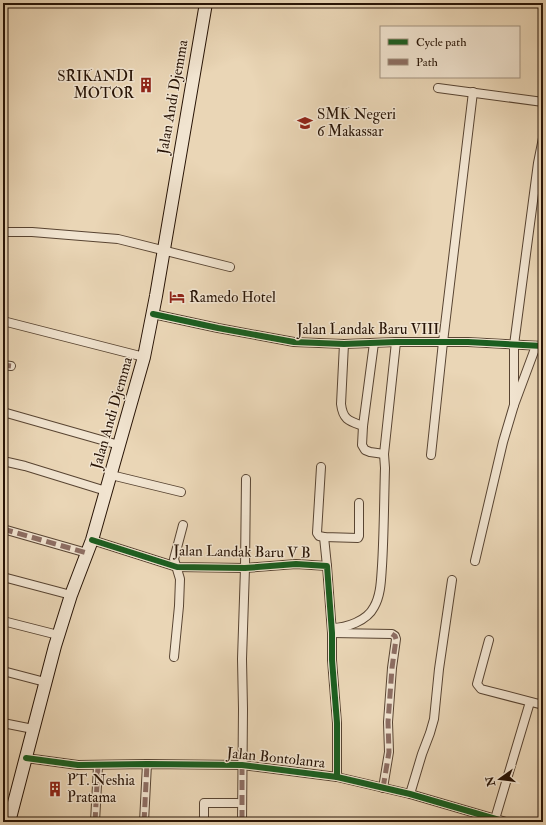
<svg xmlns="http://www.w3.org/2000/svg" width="546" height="825" font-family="'IM FELL Double Pica',serif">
  <rect width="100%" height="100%" fill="#ead6b6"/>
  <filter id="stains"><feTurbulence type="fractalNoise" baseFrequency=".005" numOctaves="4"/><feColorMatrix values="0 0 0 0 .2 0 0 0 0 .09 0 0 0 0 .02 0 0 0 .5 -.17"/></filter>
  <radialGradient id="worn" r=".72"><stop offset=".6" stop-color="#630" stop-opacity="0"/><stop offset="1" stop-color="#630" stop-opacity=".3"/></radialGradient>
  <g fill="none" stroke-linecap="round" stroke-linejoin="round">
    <g stroke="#584432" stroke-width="10">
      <g id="minor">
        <path d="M 3,9 L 4,3"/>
        <path d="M 438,88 L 543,102"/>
        <path d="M 3,232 L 32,232 L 118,239 L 230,267"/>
        <path d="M 153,314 L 218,328 L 294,342 L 344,344 L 396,342 L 468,342 L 543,346"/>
        <path d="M 3,321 L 144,357"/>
        <path d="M 374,343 L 363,426 L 362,445 L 365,450 L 370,452 L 384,454"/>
        <path d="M 344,344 L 341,404 C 343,420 349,421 363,426"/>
        <path d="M 3,365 L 11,366"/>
        <path d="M 514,405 L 514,345 L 538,163 L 543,138"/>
        <path d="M 3,412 L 119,445"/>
        <path d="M 431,455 L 443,342 L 473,92"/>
        <path d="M 3,461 L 25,466 L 106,491"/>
        <path d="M 321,467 L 317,533 L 319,536 L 324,537 L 358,538 L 359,536 L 359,503"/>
        <path d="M 111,475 L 181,492"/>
        <path d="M 3,529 L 87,553"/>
        <path d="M 324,537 L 327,566"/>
        <path d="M 92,540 L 177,567 L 245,568 L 296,564 L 327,566 L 332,633 L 332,660 L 337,723 L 337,777"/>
        <path d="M 475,561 L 503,442 L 514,405 L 536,346"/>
        <path d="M 3,577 L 71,595"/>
        <path d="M 3,621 L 58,635"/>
        <path d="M 332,628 C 346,628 367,621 374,607 C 381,595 381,579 382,566 C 384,533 384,500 385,468 L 384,454 L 396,342"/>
        <path d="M 332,633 L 392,634 L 395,636 L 396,639 L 392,668 L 388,722 L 389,752 L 383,788"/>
        <path d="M 489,640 L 477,684 L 481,689 L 543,705"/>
        <path d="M 174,657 L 179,606 L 180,579 L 174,559 L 183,525"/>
        <path d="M 3,671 L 45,682"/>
        <path d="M 3,723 L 33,729"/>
        <path d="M 26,758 L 78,765 L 147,764 L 242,765 L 337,777 L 410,794 L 506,822"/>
        <path d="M 410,794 L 422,754 L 430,733 L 434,719 L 439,669 L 452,580"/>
        <path d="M 495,819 L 530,702"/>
        <path d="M 95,822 L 98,766"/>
        <path d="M 144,822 L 147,764"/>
        <path d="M 204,822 L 204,803 L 237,803"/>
        <path d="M 242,822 L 243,709 L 242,659 L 245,568 L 246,479"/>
      </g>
    </g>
    <g stroke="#281406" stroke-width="14">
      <path id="secondary" d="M 9,822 L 55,646 L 71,595 L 92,540 L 144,357 L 156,296 L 206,3"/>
    </g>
    <use href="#minor" stroke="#f1e4d0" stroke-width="8"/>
    <use href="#secondary" stroke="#f1e4d0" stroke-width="12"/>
    <g stroke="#8d6e63" stroke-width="5" stroke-dasharray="10 5" stroke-linecap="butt">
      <path d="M 3,365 L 11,366"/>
      <path d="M 3,529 L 87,553"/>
      <path d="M 242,765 L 242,822"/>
      <path d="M 383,788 L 389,752 L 388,722 L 392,668 L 396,639 L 395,636 L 392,634"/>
      <path d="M 95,822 L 98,766"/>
      <path d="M 144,822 L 147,764"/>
    </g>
    <g stroke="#f1e4d0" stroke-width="8">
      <g id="cycleway">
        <path d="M 153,314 L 218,328 L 294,342 L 344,344 L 396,342 L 468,342 L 543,346"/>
        <path d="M 92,540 L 177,567 L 245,568 L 296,564 L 327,566 L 332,633 L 332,660 L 337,723 L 337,777"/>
        <path d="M 26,758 L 78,765 L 147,764 L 242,765 L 337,777 L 410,794 L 506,822"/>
      </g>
    </g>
    <use href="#cycleway" stroke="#1b5e20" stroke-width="6"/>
  </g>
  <defs>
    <g id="building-bare" transform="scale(1.2)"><path d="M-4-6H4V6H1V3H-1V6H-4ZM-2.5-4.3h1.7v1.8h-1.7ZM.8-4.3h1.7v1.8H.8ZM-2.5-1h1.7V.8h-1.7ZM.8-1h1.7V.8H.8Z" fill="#8f2418" stroke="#f1e4d0" stroke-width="2.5" paint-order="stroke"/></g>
    <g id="school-bare" transform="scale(1.2)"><path d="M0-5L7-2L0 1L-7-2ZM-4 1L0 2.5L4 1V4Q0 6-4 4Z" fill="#8f2418" stroke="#f1e4d0" stroke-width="2.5" paint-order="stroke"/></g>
    <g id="hotel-bare" transform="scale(1.2)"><path d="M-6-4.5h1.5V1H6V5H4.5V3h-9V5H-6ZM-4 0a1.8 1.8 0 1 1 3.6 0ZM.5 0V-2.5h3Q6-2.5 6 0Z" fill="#8f2418" stroke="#f1e4d0" stroke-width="2.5" paint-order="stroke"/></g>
  </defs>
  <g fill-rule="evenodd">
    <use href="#building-bare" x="146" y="85"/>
    <use href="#school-bare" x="305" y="123"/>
    <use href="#hotel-bare" x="177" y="297"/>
    <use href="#building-bare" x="55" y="789"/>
  </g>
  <g text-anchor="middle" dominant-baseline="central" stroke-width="3" stroke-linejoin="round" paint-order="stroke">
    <g font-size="15" fill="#281406" stroke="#f1e4d0" text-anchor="start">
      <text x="134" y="76" text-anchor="end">SRIKANDI<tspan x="134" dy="17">MOTOR</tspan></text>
      <text x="317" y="114">SMK Negeri<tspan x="317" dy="17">6 Makassar</tspan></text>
      <text x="189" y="297">Ramedo Hotel</text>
      <text x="67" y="780">PT. Neshia<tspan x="67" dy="17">Pratama</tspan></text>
    </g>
    <g font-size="15" fill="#281406" stroke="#f1e4d0">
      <text transform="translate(173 97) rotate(-80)">Jalan Andi Djemma</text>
      <text x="368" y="329">Jalan Landak Baru VIII</text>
      <text transform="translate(112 413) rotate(-74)">Jalan Andi Djemma</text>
      <text transform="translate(242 552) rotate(1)">Jalan Landak Baru V B</text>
      <text transform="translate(276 758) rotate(6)">Jalan Bontolanra</text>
    </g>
  </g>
  <rect width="546" height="825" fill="none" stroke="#ead6b6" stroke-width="16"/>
  <rect x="4" y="4" width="538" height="817" fill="none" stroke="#281406" stroke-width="2"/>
  <rect x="8" y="8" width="530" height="809" fill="none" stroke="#281406"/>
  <rect x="380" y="26" width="140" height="52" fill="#f1e4d0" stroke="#a1917f"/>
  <rect x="388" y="39" width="20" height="6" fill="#1b5e20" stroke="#a1917f"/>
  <text x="416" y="46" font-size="12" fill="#281406">Cycle path</text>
  <rect x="388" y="59" width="20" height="6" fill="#8d6e63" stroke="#a1917f"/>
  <text x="416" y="66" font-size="12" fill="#281406">Path</text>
  <g transform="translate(500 779) rotate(256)" stroke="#f1e4d0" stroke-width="3" paint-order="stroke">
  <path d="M0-3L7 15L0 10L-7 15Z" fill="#281406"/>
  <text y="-6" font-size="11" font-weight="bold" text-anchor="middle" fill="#281406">N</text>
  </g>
  <rect width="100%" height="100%" filter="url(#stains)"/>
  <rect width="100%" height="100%" fill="url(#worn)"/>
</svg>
